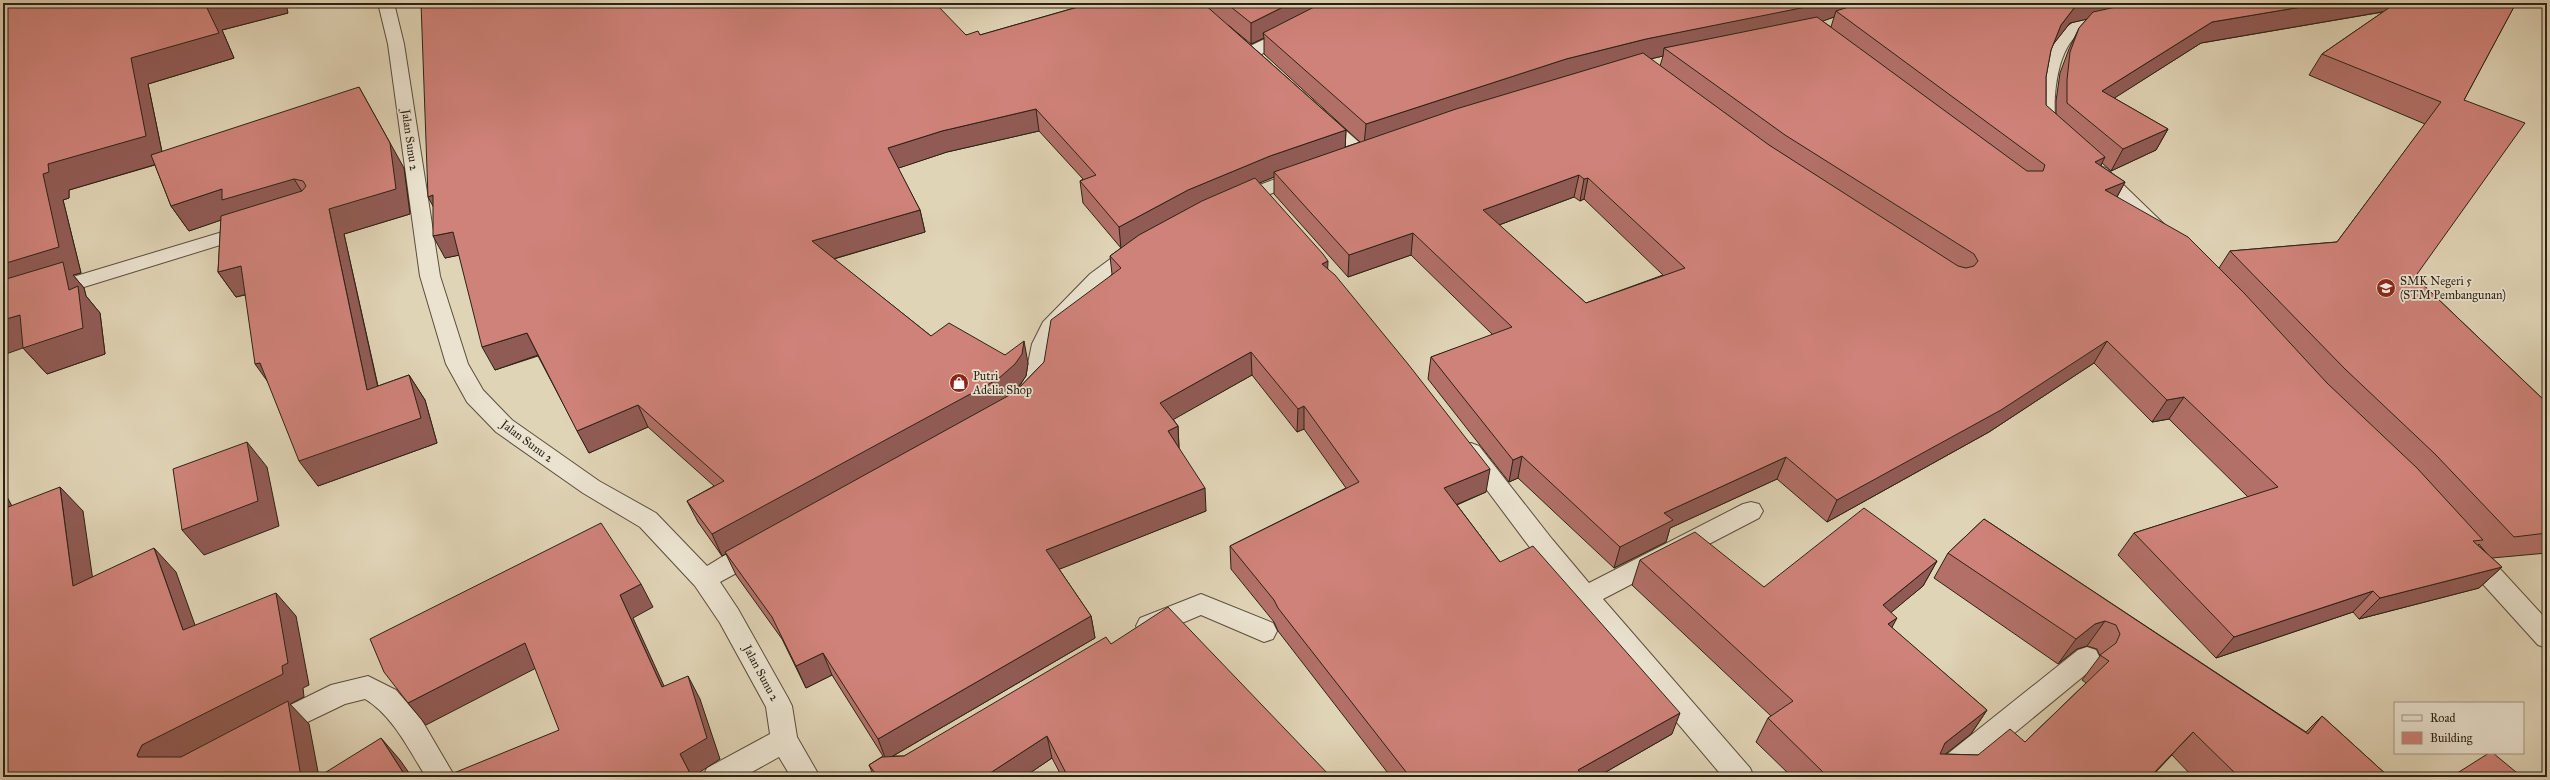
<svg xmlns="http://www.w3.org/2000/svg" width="2550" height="780" font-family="'IM FELL Great Primer',serif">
  <rect width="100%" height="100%" fill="#e0d4b6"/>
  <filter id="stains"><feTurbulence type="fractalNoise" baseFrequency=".005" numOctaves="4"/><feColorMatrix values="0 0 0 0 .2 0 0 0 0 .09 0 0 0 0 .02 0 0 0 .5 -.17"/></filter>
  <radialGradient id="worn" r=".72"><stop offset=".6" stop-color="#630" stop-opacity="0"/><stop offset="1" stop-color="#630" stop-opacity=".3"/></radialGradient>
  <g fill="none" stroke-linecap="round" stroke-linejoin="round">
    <g stroke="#5a4e3c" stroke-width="2">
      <g id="minor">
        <path d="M 378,3 L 394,3 L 404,44 L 440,276 L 468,364 L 483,390 L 512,420 L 599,481 L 656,513 L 707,566 C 723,557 747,537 766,543 L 769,550 L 766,557 L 720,582 L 738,609 L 788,698 L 792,706 L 797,737 L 820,777 L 791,777 L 779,757 L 743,777 L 703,777 L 707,768 L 770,734 L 766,707 L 720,623 L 695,586 L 640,527 L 583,493 L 496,432 L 467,402 L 446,364 L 420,276 L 388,44 Z"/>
        <path d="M 2110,16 L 2118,21 L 2116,24 C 2105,27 2093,25 2083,31 C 2056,45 2052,101 2056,127 L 2053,131 L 2041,131 C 2025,108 2047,41 2068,26 C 2079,17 2097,17 2110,16 Z"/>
        <path d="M 1290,27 L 1298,32 L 1296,36 L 1256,57 L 1244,57 L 1242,53 L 1244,49 Z"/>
        <path d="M 1323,115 L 1329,116 L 1368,150 L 1370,154 L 1368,158 L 1354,158 L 1317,124 L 1314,120 L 1317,116 Z"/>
        <path d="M 2099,166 L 2106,168 L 2167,227 L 2170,231 L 2167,235 L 2160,237 L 2153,235 L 2092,176 L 2090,172 L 2092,168 Z"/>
        <path d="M 1301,169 L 1308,171 L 1310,175 L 1308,179 L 1245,204 L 1231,204 L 1228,200 L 1231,196 Z"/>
        <path d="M 249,224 L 256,226 L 259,230 L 256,234 L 3,312 L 3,298 Z"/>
        <path d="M 1135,245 L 1142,246 L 1145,251 L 1142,256 L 1104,284 L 1059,331 L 1047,378 L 1035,400 L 1027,402 L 1019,400 L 1016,394 L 1025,378 L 1032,344 L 1043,322 L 1090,274 L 1128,246 Z"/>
        <path d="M 1471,443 L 1479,446 L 1552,539 L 1589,583 L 1743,504 L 1751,502 L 1759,504 L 1763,511 L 1759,518 L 1603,599 L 1750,768 L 1754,777 L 1723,777 L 1534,553 L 1463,458 L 1460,452 L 1463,446 Z"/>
        <path d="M 2471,544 L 2480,547 L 2547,620 L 2547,648 L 2538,645 L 2462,561 L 2459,554 L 2462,547 Z"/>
        <path d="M 1201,594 L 1273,623 L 1277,631 L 1273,639 L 1264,642 L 1201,615 L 1149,637 L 1140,634 L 1136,626 L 1140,618 Z"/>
        <path d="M 2087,647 L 2096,650 L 2100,658 L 2096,666 L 1961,777 L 1926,777 L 1930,768 L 2078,650 Z"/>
        <path d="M 368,676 L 396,690 L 421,719 L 455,777 L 426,777 C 409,750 393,716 365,699 L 345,704 L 272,739 L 262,735 L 258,727 L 262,719 L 331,685 Z"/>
      </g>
    </g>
    <use href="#minor" fill="#ebe3d0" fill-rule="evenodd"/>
  </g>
  <g fill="#b27068" stroke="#2d2214" fill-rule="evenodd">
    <path d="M 3,3 L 288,13 L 222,30 L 234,58 L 148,84 L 162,152 L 404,168 L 410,214 L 344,234 L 378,386 L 409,375 L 425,400 L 437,443 L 318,486 L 245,295 L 236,297 L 218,272 L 221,220 L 189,231 L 171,206 L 155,165 L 69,190 L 69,198 L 63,200 L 81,273 L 73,275 L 84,288 L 86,296 L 100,313 L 105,354 L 47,374 L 23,348 Z"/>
    <path d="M 1086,3 L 2516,3 L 2464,100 L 2415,277 L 2547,403 L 2547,553 L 2492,558 L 2502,567 L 2479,588 L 2359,619 L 2353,612 L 2216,658 L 2118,555 L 2134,533 L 2248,497 L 2169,419 L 2152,422 L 2094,363 L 1989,432 L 1827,522 L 1777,479 L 1670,528 L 1666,542 L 1614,568 L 1518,478 L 1509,482 L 1428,379 L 1431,357 L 1493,335 L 1411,255 L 1348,277 L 1274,194 L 1274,177 L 1259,183 L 1328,269 L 1486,492 L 1457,505 L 1500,562 L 1672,734 L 1597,777 L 1391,777 L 1278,631 L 1274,622 L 1231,569 L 1230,546 L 1346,488 L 1304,429 L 1297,432 L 1252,375 L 1173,419 L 1178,426 L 1179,448 L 1206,511 L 1059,569 L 1091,616 L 1095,638 L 893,756 L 904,756 L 1111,644 L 1331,777 L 1062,777 L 1052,758 L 1024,777 L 874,777 L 869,765 L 883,756 L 832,675 L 806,688 L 782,639 L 736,575 L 726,554 L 722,556 L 698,522 L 687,501 L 714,486 L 648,427 L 589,453 L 538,356 L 495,370 L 459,255 L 445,258 L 966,35 L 980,35 L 1088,4 ZM 2383,12 L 2322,54 L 2309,75 L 2425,124 L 2337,242 L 2230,251 L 2219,268 L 2117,197 L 2125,182 L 2101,166 L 2102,163 L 2111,171 L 2156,150 L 2168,129 L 2114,98 L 2201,43 ZM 1834,17 L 1831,27 L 1822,21 ZM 2087,19 L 2079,28 L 2069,49 L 2060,73 L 2056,101 L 2056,115 L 2046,105 L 2046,77 L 2051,50 L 2054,43 L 2070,23 ZM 1228,25 L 1251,44 L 1264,38 L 1264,54 L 1360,142 L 1345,147 L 1346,130 ZM 1663,56 L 1660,66 L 1651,59 L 1654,58 ZM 1039,131 L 1083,179 L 1080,181 L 1083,203 L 1121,248 L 1110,256 L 1112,274 L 1044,362 L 1015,392 L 1006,397 L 1019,386 L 1026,376 L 1028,363 L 1005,355 L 931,336 L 834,259 L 925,232 L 920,210 L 898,168 L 947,152 ZM 1574,197 L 1580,201 L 1584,199 L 1663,275 L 1586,303 L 1499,225 ZM 2479,544 L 2488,555 L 2478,545 Z"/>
    <path d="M 2547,41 L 2547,51 L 2542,49 Z"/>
    <path d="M 1984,519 L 2306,732 L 2322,716 L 2389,777 L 2193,777 L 2172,755 L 2151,777 L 1792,777 L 1756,742 L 1768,718 L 1771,716 L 1632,585 L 1640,560 L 1764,587 L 1937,561 L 1923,586 L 1891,612 L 1892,628 L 1987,710 L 1971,734 L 1945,754 L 1978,755 L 2025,742 L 2086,683 L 2082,680 L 2100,656 L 2097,649 L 2087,646 L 2077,649 L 2058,664 L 1934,578 L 1948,553 Z"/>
  </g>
  <g fill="#915b55" stroke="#2d2214">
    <path d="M 216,3 L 286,3 L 288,13 L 222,30 L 234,58 L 148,84 L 164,162 L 69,190 L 69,198 L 63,200 L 81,273 L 73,275 L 84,288 L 86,296 L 100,313 L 105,354 L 47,374 L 23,348 L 3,355 L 3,320 L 20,315 L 83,328 L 3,297 L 3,264 L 43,174 L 48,164 L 131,58 L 206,6 Z"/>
    <path d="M 1291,3 L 1332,3 L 1263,33 L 1264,38 L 1251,44 L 1251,23 Z"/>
    <path d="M 1821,3 L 1875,3 L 1836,11 L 1834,17 L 1810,26 L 1664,48 L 1663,56 L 1642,61 L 1364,145 L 1366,124 L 1566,59 L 1646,39 Z"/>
    <path d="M 2078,3 L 2159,3 L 2070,23 L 2052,46 L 2061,25 Z"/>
    <path d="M 2325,3 L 2408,3 L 2405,8 L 2201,43 L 2091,113 L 2102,91 L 2212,22 Z"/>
    <path d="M 359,87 L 404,168 L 410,214 L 344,234 L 384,415 L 367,390 L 329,209 Z"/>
    <path d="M 1036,109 L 1039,131 L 947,152 L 893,170 L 888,148 L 942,131 Z"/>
    <path d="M 2168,129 L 2156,150 L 2111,171 L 2123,149 Z"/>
    <path d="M 1346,130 L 1345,151 L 1274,172 L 1274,177 L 1189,212 L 1121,249 L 1119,227 L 1188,190 L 1270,156 Z"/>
    <path d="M 2105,157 L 2094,179 L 2095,162 Z"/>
    <path d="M 1579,175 L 1574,197 L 1480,232 L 1483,210 Z"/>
    <path d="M 1588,178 L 1584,199 L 1580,201 L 1584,179 Z"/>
    <path d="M 294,179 L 310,204 L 233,216 L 189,231 L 171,206 L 222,189 Z"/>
    <path d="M 2125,182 L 2113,204 L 2105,190 Z"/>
    <path d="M 433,195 L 440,219 L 428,197 Z"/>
    <path d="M 920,210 L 925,232 L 819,263 L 812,241 Z"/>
    <path d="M 453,232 L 465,254 L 445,258 L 433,236 Z"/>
    <path d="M 1413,233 L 1411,255 L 1348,277 L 1349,255 Z"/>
    <path d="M 1328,261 L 1327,284 L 1322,264 Z"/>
    <path d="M 241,266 L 259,291 L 236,297 L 218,272 Z"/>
    <path d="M 527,333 L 538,355 L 495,370 L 482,347 Z"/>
    <path d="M 1024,341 L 1028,363 L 1026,376 L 1019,386 L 1002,401 L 722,556 L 712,534 L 1015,364 Z"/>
    <path d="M 2107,341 L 2094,363 L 1989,432 L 1827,522 L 1837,500 Z"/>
    <path d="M 1251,352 L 1252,375 L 1162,426 L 1160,403 Z"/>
    <path d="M 260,363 L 273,389 L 255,364 Z"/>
    <path d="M 409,375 L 425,400 L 437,443 L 318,486 L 299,461 Z"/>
    <path d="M 2184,397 L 2169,419 L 2152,422 L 2167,400 Z"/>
    <path d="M 638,405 L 648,427 L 589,453 L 577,431 Z"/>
    <path d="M 1304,406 L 1304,429 L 1297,432 L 1298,409 Z"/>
    <path d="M 1178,426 L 1179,449 L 1168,431 Z"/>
    <path d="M 247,442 L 267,467 L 279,526 L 204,555 L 182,530 Z"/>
    <path d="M 1522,456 L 1518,478 L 1509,482 L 1513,460 Z"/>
    <path d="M 1786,457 L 1777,479 L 1670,528 L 1666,542 L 1614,568 L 1620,547 L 1664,513 Z"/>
    <path d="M 1490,469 L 1486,492 L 1441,511 L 1444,488 Z"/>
    <path d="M 60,487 L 83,511 L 97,609 L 73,586 Z"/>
    <path d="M 3,488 L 3,489 L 26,533 L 3,510 Z"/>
    <path d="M 1205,488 L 1206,511 L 1050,573 L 1046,550 Z"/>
    <path d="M 154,548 L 176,572 L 205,653 L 183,630 Z"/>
    <path d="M 1937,561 L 1923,586 L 1870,630 L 1883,605 Z"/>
    <path d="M 2502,567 L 2479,588 L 2359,619 L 2380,598 Z"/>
    <path d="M 641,584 L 653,607 L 633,618 L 675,710 L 662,687 L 620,595 Z"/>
    <path d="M 2373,591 L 2353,612 L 2216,658 L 2234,637 Z"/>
    <path d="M 276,593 L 296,616 L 309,685 L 303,688 L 304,697 L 290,704 L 309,724 L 319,777 L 301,777 L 166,767 L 138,757 L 137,755 L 142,745 L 282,666 Z"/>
    <path d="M 1091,616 L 1095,638 L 886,760 L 878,739 Z"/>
    <path d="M 1897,618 L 1884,642 L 1888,624 Z"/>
    <path d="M 2105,621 L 2087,646 L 2077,649 L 2058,664 L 2076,639 L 2095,624 Z"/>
    <path d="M 525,643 L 540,666 L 426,725 L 408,703 Z"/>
    <path d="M 823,653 L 832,675 L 806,688 L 796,666 Z"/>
    <path d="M 688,676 L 700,699 L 720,759 L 694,776 L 694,777 L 692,777 L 680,754 Z"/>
    <path d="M 1987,710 L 1971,734 L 1929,767 L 1945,743 Z"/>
    <path d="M 1680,713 L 1672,734 L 1597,777 L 1576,777 L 1578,770 Z"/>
    <path d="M 2193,732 L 2151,777 L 2150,777 Z"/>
    <path d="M 1047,736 L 1052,758 L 1024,777 L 984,777 Z"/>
    <path d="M 381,738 L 400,760 L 412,777 L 406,777 Z"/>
  </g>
  <g fill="#cf8279" stroke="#2d2214" fill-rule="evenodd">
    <path d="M 3,3 L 216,3 L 206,6 L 219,33 L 131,58 L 146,136 L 48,164 L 49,172 L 43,174 L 59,247 L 3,264 Z"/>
    <path d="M 421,3 L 935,3 L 966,35 L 978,31 L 980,35 L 1092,3 L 1203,3 L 1346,130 L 1270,156 L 1188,190 L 1119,227 L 1080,181 L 1096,175 L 1036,109 L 942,131 L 888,148 L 920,210 L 812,241 L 931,336 L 949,323 L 1005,355 L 1024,341 L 1022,354 L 1015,364 L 998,379 L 712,534 L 687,501 L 724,481 L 638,405 L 577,431 L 527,333 L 482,347 L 453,232 L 433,236 L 433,195 L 428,197 Z"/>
    <path d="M 1226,3 L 1291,3 L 1251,23 Z"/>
    <path d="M 1322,3 L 1821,3 L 1816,5 L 1646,39 L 1566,59 L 1366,124 L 1263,33 Z"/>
    <path d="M 1861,3 L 2078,3 L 2061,25 L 2051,50 L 2046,77 L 2046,105 L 2105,157 L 2095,162 L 2125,182 L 2105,190 L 2188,237 L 2244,293 L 2327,383 L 2417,468 L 2483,540 L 2473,541 L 2502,567 L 2380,598 L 2373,591 L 2234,637 L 2134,533 L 2278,487 L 2184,397 L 2167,400 L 2107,341 L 2001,410 L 1837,500 L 1786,457 L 1664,513 L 1673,520 L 1620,547 L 1522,456 L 1513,460 L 1431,357 L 1512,327 L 1413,233 L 1349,255 L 1274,172 L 1456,109 L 1643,53 L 1769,145 L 1958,266 L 1966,268 L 1974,266 L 1978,261 L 1974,254 L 1785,135 L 1664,48 L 1817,17 L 2027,171 L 2043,171 L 2045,165 L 1836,11 ZM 1579,175 L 1584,179 L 1588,178 L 1685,268 L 1586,303 L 1483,210 Z"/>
    <path d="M 2134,3 L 2325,3 L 2212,22 L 2102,91 L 2168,129 L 2123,149 L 2067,103 L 2067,80 L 2070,52 L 2079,28 L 2093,12 Z"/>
    <path d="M 2396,3 L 2516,3 L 2464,100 L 2525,123 L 2415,277 L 2547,403 L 2547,533 L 2514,537 L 2435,454 L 2345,369 L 2230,251 L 2337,242 L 2441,102 L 2322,54 Z"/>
    <path d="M 359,87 L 390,143 L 396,189 L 329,209 L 367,390 L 409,375 L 421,418 L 299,461 L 260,363 L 255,364 L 241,266 L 218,272 L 221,216 L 302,191 L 306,186 L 303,181 L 294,179 L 222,200 L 222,189 L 171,206 L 151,155 Z"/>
    <path d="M 1255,178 L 1323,254 L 1328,261 L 1322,264 L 1335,275 L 1408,364 L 1490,469 L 1444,488 L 1500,562 L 1533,546 L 1680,713 L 1578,770 L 1584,777 L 1410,777 L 1278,608 L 1274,600 L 1230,546 L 1359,482 L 1304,406 L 1298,409 L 1251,352 L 1160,403 L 1178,426 L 1168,431 L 1205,488 L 1046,550 L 1091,616 L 878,739 L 823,653 L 796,666 L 772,617 L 725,552 L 1015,392 L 1044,362 L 1051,320 L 1121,268 L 1110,256 L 1139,235 L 1202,201 Z"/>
    <path d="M 63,262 L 69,290 L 78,286 L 83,328 L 23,348 L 20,315 L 3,320 L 3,280 Z"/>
    <path d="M 247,442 L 258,501 L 182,530 L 173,469 Z"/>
    <path d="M 60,487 L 73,586 L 154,548 L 183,630 L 276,593 L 288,663 L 282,666 L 283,674 L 142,745 L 137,755 L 138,757 L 181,757 L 288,701 L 301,777 L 3,777 L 3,509 Z"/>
    <path d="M 1864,508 L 1937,561 L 1883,605 L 1897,618 L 1888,624 L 1987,710 L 1945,743 L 1940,754 L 1978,755 L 2010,729 L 2025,742 L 2109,661 L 2100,655 L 2116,643 L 2120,634 L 2116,625 L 2105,621 L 2095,624 L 2076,639 L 1948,553 L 1984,519 L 2308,734 L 2322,716 L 2389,777 L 2239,777 L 2193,732 L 2150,777 L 1828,777 L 1768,718 L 1793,701 L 1640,560 L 1695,532 L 1764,587 Z"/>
    <path d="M 601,523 L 641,584 L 620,595 L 662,687 L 688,676 L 707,738 L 680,754 L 692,777 L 444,777 L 559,730 L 525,643 L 408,703 L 384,672 L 370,639 Z"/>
    <path d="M 1168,607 L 1331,777 L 1068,777 L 1047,736 L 984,777 L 878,777 L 869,765 L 882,757 L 904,756 L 1106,637 L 1111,644 Z"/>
    <path d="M 381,738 L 406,777 L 318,777 Z"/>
    <path d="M 2489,753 L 2493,753 L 2522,777 L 2451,777 Z"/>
  </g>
  <defs>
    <g id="school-disc" transform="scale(1)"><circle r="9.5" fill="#8f2418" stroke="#ebe3d0"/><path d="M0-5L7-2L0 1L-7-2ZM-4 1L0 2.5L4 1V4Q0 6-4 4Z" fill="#fff"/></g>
    <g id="shop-disc" transform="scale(1)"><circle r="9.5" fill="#8f2418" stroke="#ebe3d0"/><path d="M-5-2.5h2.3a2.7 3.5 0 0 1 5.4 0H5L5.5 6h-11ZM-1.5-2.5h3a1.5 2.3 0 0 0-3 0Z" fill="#fff"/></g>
  </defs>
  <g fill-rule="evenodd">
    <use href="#school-disc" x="2386" y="288"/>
    <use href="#shop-disc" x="959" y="383"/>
  </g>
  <g text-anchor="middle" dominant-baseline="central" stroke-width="3.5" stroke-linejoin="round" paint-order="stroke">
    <g font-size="12" fill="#2d2214" stroke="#ebe3d0">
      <text transform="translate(410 140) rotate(82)">Jalan Sunu 2</text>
      <text transform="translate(527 441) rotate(37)">Jalan Sunu 2</text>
      <text transform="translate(761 673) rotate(62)">Jalan Sunu 2</text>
    </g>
    <g font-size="12" fill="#2d2214" stroke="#ebe3d0" text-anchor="start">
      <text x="2400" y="281">SMK Negeri 5<tspan x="2400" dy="14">(STM Pembangunan)</tspan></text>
      <text x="973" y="376">Putri<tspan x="973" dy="14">Adelia Shop</tspan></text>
    </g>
  </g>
  <rect width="2550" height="780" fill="none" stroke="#e0d4b6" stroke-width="16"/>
  <rect x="4" y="4" width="2542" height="772" fill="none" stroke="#2d2214" stroke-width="2"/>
  <rect x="8" y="8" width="2534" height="764" fill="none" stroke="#2d2214"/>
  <rect x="2394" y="702" width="130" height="52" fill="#ebe3d0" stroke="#9f9685"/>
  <rect x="2402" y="715" width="20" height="6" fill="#ebe3d0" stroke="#9f9685"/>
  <text x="2430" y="722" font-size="12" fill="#2d2214">Road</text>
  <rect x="2402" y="732" width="20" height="12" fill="#cf8279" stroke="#9f9685"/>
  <text x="2430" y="742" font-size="12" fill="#2d2214">Building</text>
  <rect width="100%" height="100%" filter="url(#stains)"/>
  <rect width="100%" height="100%" fill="url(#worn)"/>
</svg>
